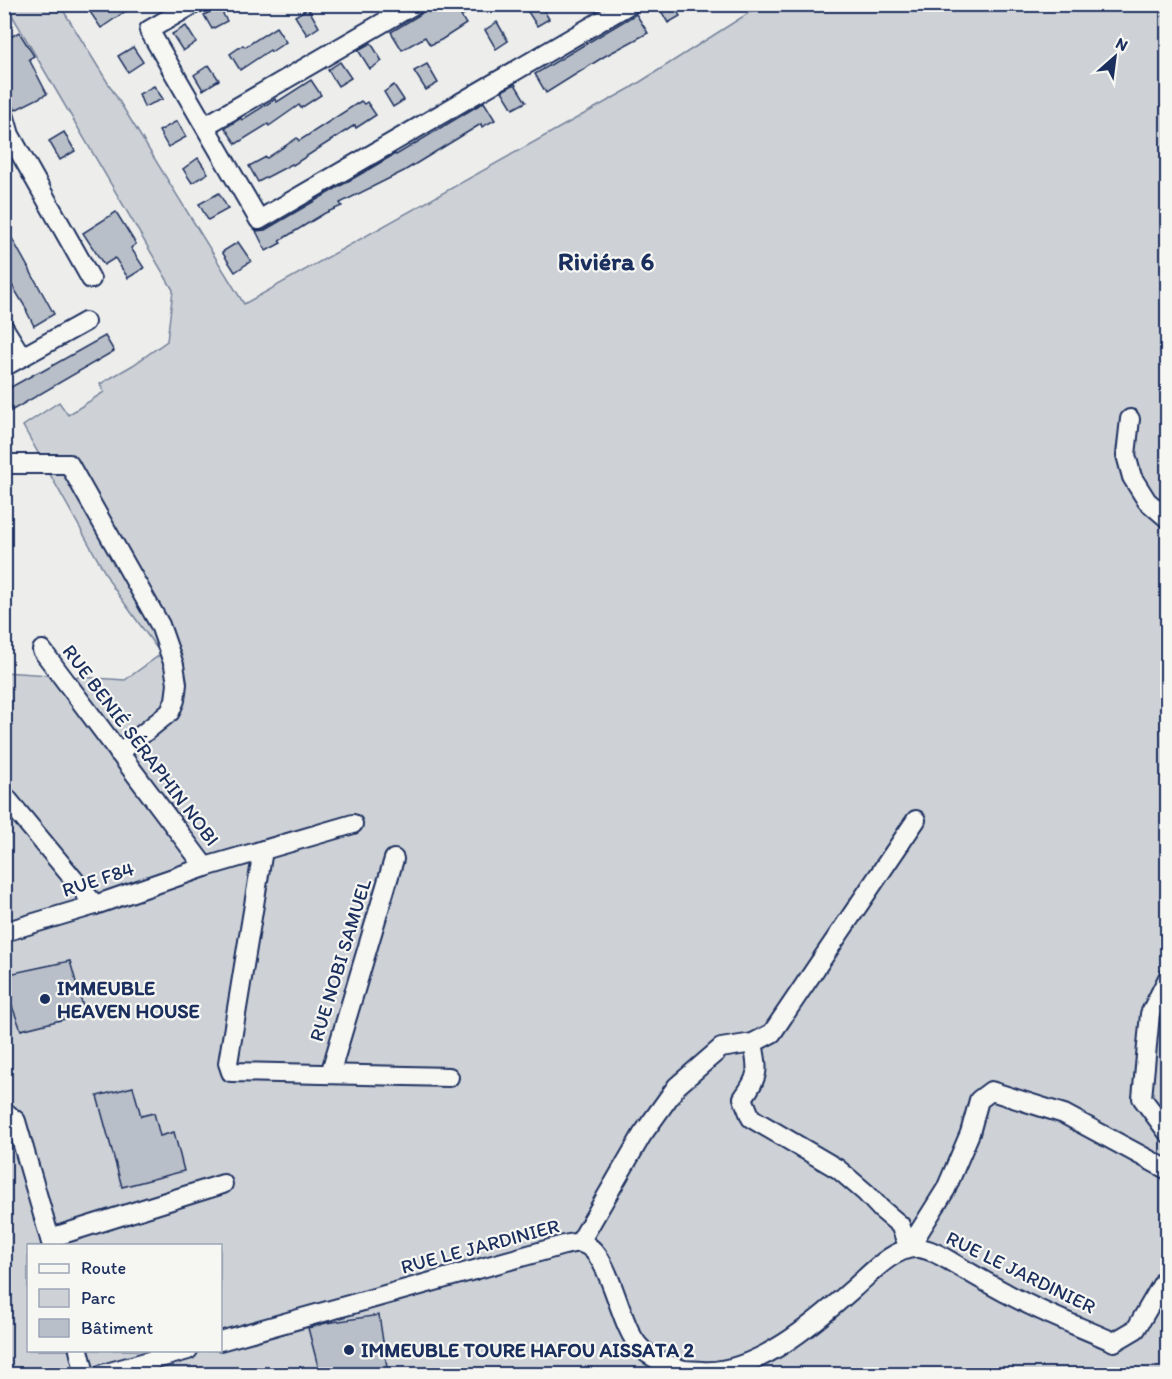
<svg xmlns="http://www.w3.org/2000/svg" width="1172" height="1379" font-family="Itim,sans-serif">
  <rect width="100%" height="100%" fill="#edeeec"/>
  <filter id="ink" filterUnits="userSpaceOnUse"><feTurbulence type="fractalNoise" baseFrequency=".0167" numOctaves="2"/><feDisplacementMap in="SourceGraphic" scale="12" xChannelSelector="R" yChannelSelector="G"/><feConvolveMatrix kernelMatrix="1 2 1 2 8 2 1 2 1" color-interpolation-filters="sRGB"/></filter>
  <g filter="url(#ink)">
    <path fill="#ced2d7" stroke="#74809a" stroke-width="1.5" fill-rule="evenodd" d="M 6,5 L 60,5 L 244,304 L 629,89 L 761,5 L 1150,5 L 1168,15 L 1167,1374 L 5,1374 L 4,672 L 125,680 L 161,654 L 113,587 L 23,426 L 59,402 L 68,415 L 104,392 L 100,384 L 133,365 L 167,341 L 173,290 ZM 28,1246 L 220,1246 L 220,1350 L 28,1350 Z"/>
    <g fill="#b9bfc8" stroke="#1b2f5e" stroke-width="1.5">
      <path d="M 95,4 L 136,4 L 101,28 L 88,9 Z"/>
      <path d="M 426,4 L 481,4 L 461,16 L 466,24 L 441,40 L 430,45 L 425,37 L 402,50 L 391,32 L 421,14 L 424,10 Z"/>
      <path d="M 523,4 L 540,4 L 549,19 L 537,26 Z"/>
      <path d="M 657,4 L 673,4 L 680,16 L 668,23 Z"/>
      <path d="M 219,7 L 227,21 L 212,29 L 204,15 Z"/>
      <path d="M 308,8 L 319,27 L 307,35 L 295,16 Z"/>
      <path d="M 636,14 L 648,33 L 605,56 L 546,93 L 535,74 Z"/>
      <path d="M 497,22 L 508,41 L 496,49 L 485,30 Z"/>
      <path d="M 186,26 L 196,42 L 183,51 L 172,34 Z"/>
      <path d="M 276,27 L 286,42 L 271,52 L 270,50 L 240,70 L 230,54 L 243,45 L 245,47 Z"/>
      <path d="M 19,32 L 34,56 L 29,59 L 47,94 L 15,110 L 4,89 L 4,41 Z"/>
      <path d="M 371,43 L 382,61 L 370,69 L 358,50 Z"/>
      <path d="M 133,47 L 143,62 L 128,72 L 118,56 Z"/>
      <path d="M 340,62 L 351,78 L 338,86 L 328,70 Z"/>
      <path d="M 427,64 L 438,83 L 426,90 L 414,71 Z"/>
      <path d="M 209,65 L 219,80 L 203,90 L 194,75 Z"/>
      <path d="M 311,80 L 321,95 L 301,108 L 299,105 L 269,126 L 268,124 L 236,144 L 225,128 L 241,118 L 242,120 L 275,99 L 277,102 Z"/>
      <path d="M 515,84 L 526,102 L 513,109 L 502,91 Z"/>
      <path d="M 394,85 L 404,100 L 393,107 L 384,92 Z"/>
      <path d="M 154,86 L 163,99 L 144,107 L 139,94 Z"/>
      <path d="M 361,101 L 364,104 L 367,102 L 376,115 L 356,128 L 355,125 L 293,165 L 292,164 L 258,182 L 249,166 L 266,157 L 267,158 L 297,138 L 299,141 Z"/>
      <path d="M 484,102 L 495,120 L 482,127 L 481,124 L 404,171 L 340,203 L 342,206 L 325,213 L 279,241 L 281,243 L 266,251 L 256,231 L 265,230 L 395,154 L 396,155 Z"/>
      <path d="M 177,121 L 186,137 L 168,147 L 159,131 Z"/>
      <path d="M 64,132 L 75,151 L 60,160 L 49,141 Z"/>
      <path d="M 198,158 L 208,173 L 192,183 L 183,169 Z"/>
      <path d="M 219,193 L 228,209 L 208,220 L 199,204 Z"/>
      <path d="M 116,212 L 136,244 L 131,248 L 144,268 L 128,278 L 115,258 L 104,265 L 83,233 Z"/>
      <path d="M 4,224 L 54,314 L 34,326 L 26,310 L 27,310 L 4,272 Z"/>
      <path d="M 238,242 L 251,261 L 235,272 L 222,252 Z"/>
      <path d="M 105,336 L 114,351 L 4,415 L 4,391 L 40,371 L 41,372 Z"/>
      <path d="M 70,961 L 85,1014 L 21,1030 L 4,985 L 4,975 Z"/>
      <path d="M 133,1087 L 141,1116 L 154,1113 L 160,1136 L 174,1132 L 184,1171 L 122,1187 L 97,1096 Z"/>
      <path d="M 379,1315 L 388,1374 L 320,1374 L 308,1328 L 326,1323 Z"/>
    </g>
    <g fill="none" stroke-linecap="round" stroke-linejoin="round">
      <g stroke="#1b2f5e" stroke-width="22">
        <g id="minor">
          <path d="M 194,4 L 149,30 L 259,220 L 630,4"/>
          <path d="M 4,114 L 10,135 L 91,279"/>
          <path d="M 205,126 L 415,4"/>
          <path d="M 4,328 L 22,357"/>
          <path d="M 4,367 L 85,322"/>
          <path d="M 1130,419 L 1126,455 L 1132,477 L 1147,501 L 1168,519"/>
          <path d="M 4,464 L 69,464 L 160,625 L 174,665 L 177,684 L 175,700 L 170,712 L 119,753"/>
          <path d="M 42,650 L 205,867"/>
          <path d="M 4,795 L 95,905"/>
          <path d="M 263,850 L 228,1063 L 231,1072 L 449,1077"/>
          <path d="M 4,932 L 95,905 L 205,867 L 353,824"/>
          <path d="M 1168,978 L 1150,1014 L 1142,1098 L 1168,1133"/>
          <path d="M 753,1043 C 758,1070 760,1075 743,1098 L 751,1118 L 838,1169 L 866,1193 L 881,1209 L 900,1225 L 909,1248 L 946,1189 L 970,1133 L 979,1100 L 991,1091 L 1064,1114 L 1168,1170"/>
          <path d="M 330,1074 L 394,859"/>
          <path d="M 4,1111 L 16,1121 L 52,1246"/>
          <path d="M 50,1238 L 223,1184"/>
          <path d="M 580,1242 L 642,1135 L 677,1086 L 721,1048 L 753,1043 L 772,1033 L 916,820"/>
          <path d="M 220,1341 L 564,1245 C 569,1244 576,1242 581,1243 C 611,1250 618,1325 640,1347 C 649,1357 671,1367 684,1370 C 690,1371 696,1370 702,1371 C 755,1375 817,1321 854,1288 C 870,1274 895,1246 918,1248 C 931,1249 943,1257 955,1264 C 972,1274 989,1284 1006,1293 C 1040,1312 1078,1326 1114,1342 L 1136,1329 L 1168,1274"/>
          <path d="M 79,1350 L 85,1374"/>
          <path d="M 103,1374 L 188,1350"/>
        </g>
      </g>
      <use href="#minor" stroke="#f6f6f2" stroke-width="18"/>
    </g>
  </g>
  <g fill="#1b2f5e" stroke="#f6f6f2" stroke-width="2">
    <circle cx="45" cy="999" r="6"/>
    <circle cx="349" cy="1350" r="6"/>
  </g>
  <g text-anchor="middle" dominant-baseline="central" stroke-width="4.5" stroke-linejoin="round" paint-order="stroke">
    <g font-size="20" fill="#1b2f5e" stroke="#f6f6f2">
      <text transform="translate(141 745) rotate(53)">RUE BENIÉ SÉRAPHIN NOBI</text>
      <text transform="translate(98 879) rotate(-18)">RUE F84</text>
      <text transform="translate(340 960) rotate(-73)">RUE NOBI SAMUEL</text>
      <text transform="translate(480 1246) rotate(-15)">RUE LE JARDINIER</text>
      <text transform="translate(1021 1272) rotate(26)">RUE LE JARDINIER</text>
    </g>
    <g font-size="20" font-weight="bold" fill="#1b2f5e" stroke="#f6f6f2" text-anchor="start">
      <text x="57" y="988">IMMEUBLE<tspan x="57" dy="23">HEAVEN HOUSE</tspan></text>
      <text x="361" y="1350">IMMEUBLE TOURE HAFOU AISSATA 2</text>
    </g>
    <g font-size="26" font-weight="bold" fill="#1b2f5e" stroke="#f6f6f2">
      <text x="606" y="261">Riviéra 6</text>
    </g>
  </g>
  <rect width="1172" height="1379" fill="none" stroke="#f6f6f2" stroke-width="24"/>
  <rect x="12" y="12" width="1148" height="1355" fill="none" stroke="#1b2f5e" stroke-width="2" filter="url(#ink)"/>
  <rect x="27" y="1244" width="195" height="108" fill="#f6f6f2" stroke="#9ea6b7" stroke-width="1.5"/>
  <rect x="39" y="1264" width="30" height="9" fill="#f6f6f2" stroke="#9ea6b7" stroke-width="1.5"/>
  <text x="81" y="1274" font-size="18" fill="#1b2f5e">Route</text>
  <rect x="39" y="1289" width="30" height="18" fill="#ced2d7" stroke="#9ea6b7" stroke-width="1.5"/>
  <text x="81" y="1304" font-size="18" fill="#1b2f5e">Parc</text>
  <rect x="39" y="1319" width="30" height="18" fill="#b9bfc8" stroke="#9ea6b7" stroke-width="1.5"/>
  <text x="81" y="1334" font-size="18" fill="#1b2f5e">Bâtiment</text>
  <g transform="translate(1115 57) rotate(28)" stroke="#f6f6f2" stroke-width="4.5" paint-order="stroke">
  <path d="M0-4.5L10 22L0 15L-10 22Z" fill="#1b2f5e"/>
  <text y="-9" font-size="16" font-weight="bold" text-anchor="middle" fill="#1b2f5e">N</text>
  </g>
</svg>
